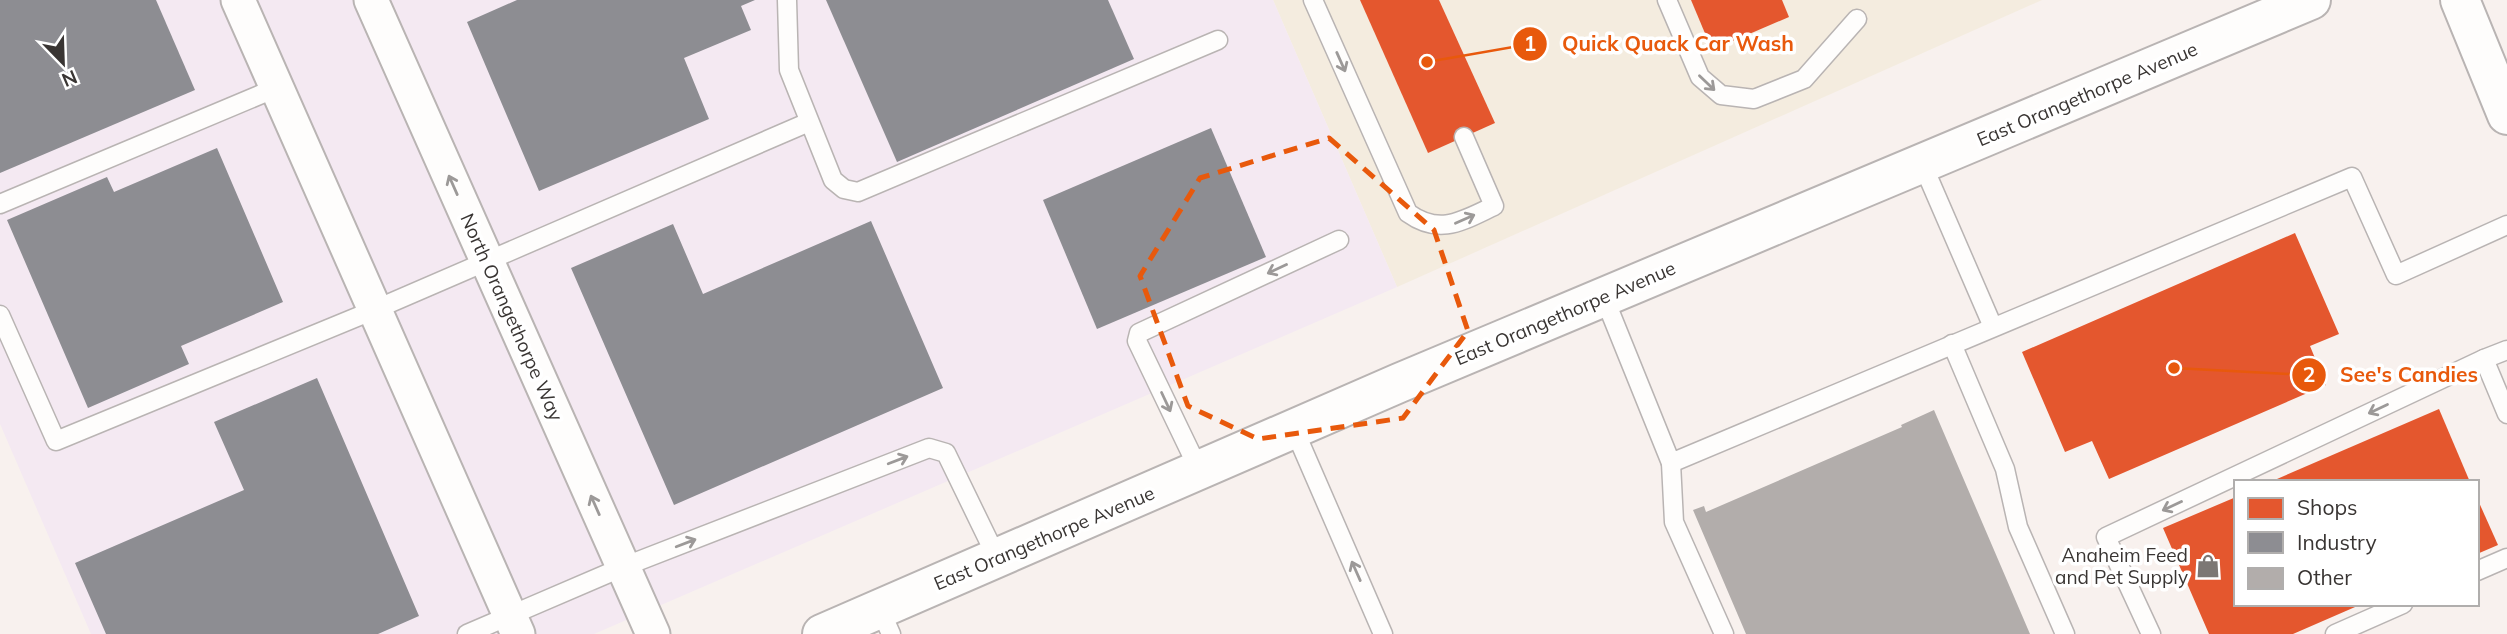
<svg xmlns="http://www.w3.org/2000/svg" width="2507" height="634" font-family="Mulish,sans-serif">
  <rect width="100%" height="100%" fill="#f8f1ee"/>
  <path fill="#f4ecdf" d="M 1273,0 L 2042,0 L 1397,287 Z"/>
  <path fill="#f4e9f2" d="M 0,0 L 1273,0 L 1397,287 L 594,634 L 91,634 L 0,424 Z"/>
  <g fill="#e4572e">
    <path d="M 1360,0 L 1439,0 L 1495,123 L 1428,153 Z"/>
    <path d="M 1691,0 L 1782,0 L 1789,17 L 1712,50 Z"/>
    <path d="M 2295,233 L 2339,334 L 2310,346 L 2326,385 L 2109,479 L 2092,441 L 2065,452 L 2022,352 Z"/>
    <path d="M 2439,409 L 2470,482 L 2270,482 Z"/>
    <path d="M 2236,497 L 2236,604 L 2362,604 L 2293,634 L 2209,634 L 2163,528 Z"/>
    <path d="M 2477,498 L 2498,545 L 2477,554 Z"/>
  </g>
  <g fill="#8d8d92">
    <path d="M 0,0 L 156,0 L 195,90 L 0,173 Z"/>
    <path d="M 517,0 L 755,0 L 741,6 L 751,30 L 684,58 L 709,119 L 539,191 L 467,22 Z"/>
    <path d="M 826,0 L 1108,0 L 1134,59 L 897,162 Z"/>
    <path d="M 1211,128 L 1266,257 L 1097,329 L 1043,200 Z"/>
    <path d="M 217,148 L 283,302 L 181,346 L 189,364 L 88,408 L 7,220 L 107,177 L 114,192 Z"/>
    <path d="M 871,221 L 943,388 L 674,505 L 571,268 L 673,224 L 703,294 Z"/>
    <path d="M 317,378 L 419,616 L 378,634 L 106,634 L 75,563 L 244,490 L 214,422 Z"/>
  </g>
  <path fill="#b2adab" d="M 1934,410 L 2030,634 L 1746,634 L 1693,510 L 1704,506 L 1706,512 L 1902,427 L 1901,425 Z"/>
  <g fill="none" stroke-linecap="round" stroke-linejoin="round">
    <g stroke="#b9b4b3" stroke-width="21">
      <g id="service">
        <path d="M 787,0 L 789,70 L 833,180 L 844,189 L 858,192 L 1218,40"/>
        <path d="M 1313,0 L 1408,213 C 1440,236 1462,221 1494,206 L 1464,137"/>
        <path d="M 1667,0 L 1700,77 L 1721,95 L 1754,99 L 1804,79 L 1857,19"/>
        <path d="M 1922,163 L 1993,327"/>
        <path d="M 0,204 L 276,88"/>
        <path d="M 1604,297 L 1671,463 L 2352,177 L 2396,275 L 2507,225"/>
        <path d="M 0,315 L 56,441 L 374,310 L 809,122"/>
        <path d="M 1952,344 L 2005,469 L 2018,527 L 2065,634"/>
        <path d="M 2507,350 L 2484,359 L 2507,414"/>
        <path d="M 1294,429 L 1383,634"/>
        <path d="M 1671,463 L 1674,522 L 1724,634"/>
        <path d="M 1199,470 L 1137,341 L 1139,333 L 1339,240"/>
        <path d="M 2477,571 L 2507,558"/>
        <path d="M 880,609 L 891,634"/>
        <path d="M 467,634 L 623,567 L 929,448 L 946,453 L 997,558"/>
        <path d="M 2151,634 L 2106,537 L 2484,359"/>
        <path d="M 2335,634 L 2403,604"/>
      </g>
    </g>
    <g stroke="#b9b4b3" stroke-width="37">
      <g id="minor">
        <path d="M 238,0 L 518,634"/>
        <path d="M 371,0 L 653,634"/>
      </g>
    </g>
    <g stroke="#b9b4b3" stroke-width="42">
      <path id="tertiary" d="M 2460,0 L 2507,115"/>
    </g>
    <g stroke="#b9b4b3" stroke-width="42">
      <path id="primary" d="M 822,634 L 1399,383 L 2311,0"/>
    </g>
    <use href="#service" stroke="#fefdfc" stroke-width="18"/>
    <use href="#minor" stroke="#fefdfc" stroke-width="33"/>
    <use href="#tertiary" stroke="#fefdfc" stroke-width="38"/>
    <use href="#primary" stroke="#fefdfc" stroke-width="38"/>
  </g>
  <defs><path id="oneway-shaft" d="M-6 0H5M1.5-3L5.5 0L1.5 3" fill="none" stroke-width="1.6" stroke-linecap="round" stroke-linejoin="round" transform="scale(1.75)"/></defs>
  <g stroke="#9c9998">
    <use href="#oneway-shaft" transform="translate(1341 62) rotate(66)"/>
    <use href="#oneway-shaft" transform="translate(1707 83) rotate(44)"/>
    <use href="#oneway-shaft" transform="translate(453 185) rotate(-114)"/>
    <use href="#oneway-shaft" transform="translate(1465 219) rotate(-24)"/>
    <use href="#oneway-shaft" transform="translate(1277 269) rotate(155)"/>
    <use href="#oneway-shaft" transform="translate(1166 402) rotate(65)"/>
    <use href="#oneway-shaft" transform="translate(2378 409) rotate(155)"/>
    <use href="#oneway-shaft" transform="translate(898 460) rotate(-21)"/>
    <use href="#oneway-shaft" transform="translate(595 505) rotate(-114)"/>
    <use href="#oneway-shaft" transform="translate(2172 506) rotate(155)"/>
    <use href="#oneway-shaft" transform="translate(686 543) rotate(-21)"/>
    <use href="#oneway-shaft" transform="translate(1356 571) rotate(-114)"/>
  </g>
  <path fill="none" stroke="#e8590c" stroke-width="5" stroke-dasharray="14 9" stroke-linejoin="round" d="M 1329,138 L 1434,230 L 1468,331 L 1403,418 L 1258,439 L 1188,406 L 1140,276 L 1200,178 Z"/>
  <defs>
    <g id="shop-bare" transform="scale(1.89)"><path d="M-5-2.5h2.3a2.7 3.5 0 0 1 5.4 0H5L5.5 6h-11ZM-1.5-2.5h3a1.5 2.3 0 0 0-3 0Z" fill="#7c7774" stroke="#fff" stroke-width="2.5" paint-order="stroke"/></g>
  </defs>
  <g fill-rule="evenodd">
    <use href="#shop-bare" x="2208" y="566"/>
  </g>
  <g text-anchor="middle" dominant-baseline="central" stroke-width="7" stroke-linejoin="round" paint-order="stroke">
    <g font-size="19" fill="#393533" stroke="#fff">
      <text transform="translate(2087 94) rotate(-23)">East Orangethorpe Avenue</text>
      <text transform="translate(1565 313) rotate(-23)">East Orangethorpe Avenue</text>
      <text transform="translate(512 317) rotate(66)">North Orangethorpe Way</text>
      <text transform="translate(1044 538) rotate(-23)">East Orangethorpe Avenue</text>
    </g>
    <g font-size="19" fill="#393533" stroke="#fff" text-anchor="end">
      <text x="2188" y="555">Anaheim Feed<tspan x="2188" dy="22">and Pet Supply</tspan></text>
    </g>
  </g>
  <path fill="none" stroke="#e8590c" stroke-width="2.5" d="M1427 62L1530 44M2174 368L2309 375"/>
  <g fill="#e8590c" stroke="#fff" stroke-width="2.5">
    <circle cx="1427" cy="62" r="7"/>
    <circle cx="2174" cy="368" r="7"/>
    <circle cx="1530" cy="44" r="18"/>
    <circle cx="2309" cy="375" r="18"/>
  </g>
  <g font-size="21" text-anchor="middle" font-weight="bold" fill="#fff">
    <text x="1530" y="51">1</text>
    <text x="2309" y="382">2</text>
  </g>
  <g font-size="21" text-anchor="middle" font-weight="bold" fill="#e8590c" stroke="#fff" stroke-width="7" stroke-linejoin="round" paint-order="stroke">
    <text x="1678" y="51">Quick Quack Car Wash</text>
    <text x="2409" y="382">See's Candies</text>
  </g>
  <rect x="2234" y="480" width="245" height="126" fill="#ffffff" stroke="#b0aead" stroke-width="2"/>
  <rect x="2248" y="498" width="35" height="21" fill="#e4572e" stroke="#b0aead" stroke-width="2"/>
  <text x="2297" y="515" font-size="21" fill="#393533">Shops</text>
  <rect x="2248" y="532" width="35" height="21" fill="#8d8d92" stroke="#b0aead" stroke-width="2"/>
  <text x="2297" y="550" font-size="21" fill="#393533">Industry</text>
  <rect x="2248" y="568" width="35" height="21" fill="#b2adab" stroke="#b0aead" stroke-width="2"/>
  <text x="2297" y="585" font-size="21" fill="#393533">Other</text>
  <g transform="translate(63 63) rotate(157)" stroke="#ffffff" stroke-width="5" paint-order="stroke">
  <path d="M0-5L12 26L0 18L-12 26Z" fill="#393533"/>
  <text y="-10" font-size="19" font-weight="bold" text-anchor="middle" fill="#393533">N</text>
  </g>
</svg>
